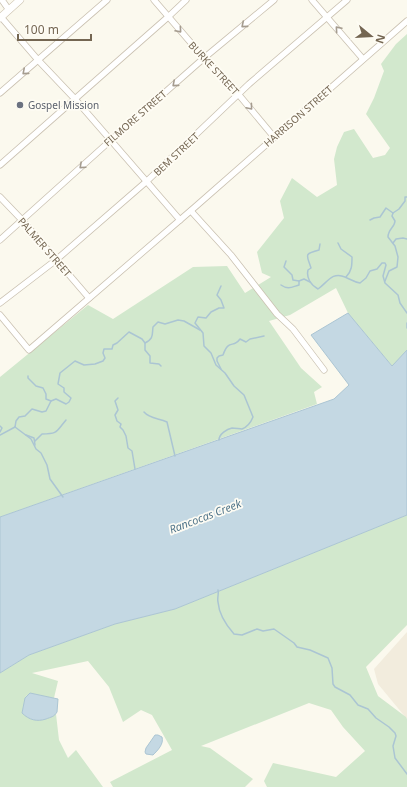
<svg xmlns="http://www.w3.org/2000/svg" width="407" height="787" font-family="'Noto Sans',sans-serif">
  <rect width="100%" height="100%" fill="#fbf9ee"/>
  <path fill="#f2ecdd" d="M 407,632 L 407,719 L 378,684 L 374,669 Z"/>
  <g fill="#d2e8cd">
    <path d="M 407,34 L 407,350 L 393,367 L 348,313 L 336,288 L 290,315 L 269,321 L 301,368 L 322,387 L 314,392 L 317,404 L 0,517 L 0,377 L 88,305 L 113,319 L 193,267 L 227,266 L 245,293 L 271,277 L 262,273 L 257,252 L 284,218 L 280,201 L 292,178 L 317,197 L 337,185 L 334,159 L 337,147 L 344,132 L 354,129 L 373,158 L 385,155 L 390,148 L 366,114 L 374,98 L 384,71 L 381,64 L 396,44 Z"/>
    <path d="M 407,515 L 407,625 L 366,667 L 378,696 L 406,717 L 407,719 L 407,787 L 267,787 L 264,781 L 273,763 L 336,777 L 365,751 L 343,727 L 331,710 L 309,703 L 201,746 L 210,748 L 253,779 L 245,787 L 113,787 L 110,782 L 172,750 L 152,715 L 141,710 L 123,722 L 109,687 L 88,661 L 32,673 L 58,681 L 54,698 L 32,694 L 26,696 L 22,713 L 33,720 L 46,719 L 56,714 L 59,740 L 68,758 L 76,750 L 103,787 L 0,787 L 0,673 L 29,655 L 115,624 L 175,609 Z"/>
  </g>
  <g fill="#c4d8e3" stroke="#abc5d3">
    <path d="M 348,313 L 392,366 L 407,350 L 407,515 L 175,609 L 115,624 L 29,655 L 0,673 L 0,517 L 334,399 L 349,385 L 311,335 Z"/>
    <path d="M 30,693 L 58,699 L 57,712 C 54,717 51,717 46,719 C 37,722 29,720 22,713 L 25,698 Z"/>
    <path d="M 155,735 L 158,735 L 162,737 C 164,744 158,750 153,755 L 146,754 L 145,752 L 146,748 Z"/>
  </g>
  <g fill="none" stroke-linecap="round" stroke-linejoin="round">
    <g stroke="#abc5d3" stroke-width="1.5">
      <path d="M 393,213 L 399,209 L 405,201 L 405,197 L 407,197"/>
      <path d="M 370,220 L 374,218 L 380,217 L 386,208 L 393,213 L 392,216 L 395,221 C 395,227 388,229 388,237 L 395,246 L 398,257 L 397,267 L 389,271 L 385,281"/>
      <path d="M 338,243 L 341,249 L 352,257 C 352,265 352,271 346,277"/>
      <path d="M 393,243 L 396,239 L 403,238 L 407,239"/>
      <path d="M 320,244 L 319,250 C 303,254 307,255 311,268 L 308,270 C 306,278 311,285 318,289 C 327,283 332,271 345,277 C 350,279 354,282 360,283 L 366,278 L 370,271 L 377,269 L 382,263 L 385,263 L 386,265 L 383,276 L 385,283 L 398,295 L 400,303 L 407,313"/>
      <path d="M 286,261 L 284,267 L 292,275 L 293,280 L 299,281 L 304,279 L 310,282"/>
      <path d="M 281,285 C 288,290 292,287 299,285 L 299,281"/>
      <path d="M 407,323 L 407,328"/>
      <path d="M 145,343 C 154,339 152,334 153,327 L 158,322 L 165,324 L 178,320 L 184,321 L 200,330"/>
      <path d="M 221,369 L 217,361 L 217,358 L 219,356 L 223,355 C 229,338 233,349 240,339 L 246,342 L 250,339 L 264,336"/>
      <path d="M 28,376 L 28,378 L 36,386 L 43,388 L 46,394 L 46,399 L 51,401 L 56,399 L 66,404 L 69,402 L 71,398 L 64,392 L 64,388 L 58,384 L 60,373 L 75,361 L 84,365 L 95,364 L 103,361 L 105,358 L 103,353 L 104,349 L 112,349 L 113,345 L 117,343 L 129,332 L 142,339 L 145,343 L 145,350 L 150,356 L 150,363 L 159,364 L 161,366"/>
      <path d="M 118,398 L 115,401 L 118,410 L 115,415 L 117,421 L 121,424 L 120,427 L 123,430 L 126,436 L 128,448 L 132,451 L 135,469"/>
      <path d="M 144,412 C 150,419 159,418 167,422 L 175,456"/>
      <path d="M 0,426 L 2,428 L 0,432"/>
      <path d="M 15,427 L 31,439 L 36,449 L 41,453 L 47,465 L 50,479 L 63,497"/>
      <path d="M 15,427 L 16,421 L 19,417 L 25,416 L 32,409 L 42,412 L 46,411 L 51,401"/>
      <path d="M 0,435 L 15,427"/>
      <path d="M 26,435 L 34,438 L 35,445"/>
      <path d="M 219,440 C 219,434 227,429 232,428 C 236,428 239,429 242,429 C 247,427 251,422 253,417 L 244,395 L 234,386 L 225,373 L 216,365 L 211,353 L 204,346 L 203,333 L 195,323 L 198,317 L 206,318 L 211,312 L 219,308 L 224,308 L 221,300 L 217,295 L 221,286"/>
      <path d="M 35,441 L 42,434 C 58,434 56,432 66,420"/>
      <path d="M 218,590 C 219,594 217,598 218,602 C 219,615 226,625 234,634 L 242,635 L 257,629 L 263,631 L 274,629 L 294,643 L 297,647 L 310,650 L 328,658 L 332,668 L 333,684 L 335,687 L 350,695 L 358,705 L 368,709 L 376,718 L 389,727 L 395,733 L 396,736 L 393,746 L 395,758 L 407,774"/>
    </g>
    <g stroke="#cac1b1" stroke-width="7">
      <g id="minor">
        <path d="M 2,0 L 9,10"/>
        <path d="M 154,0 L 204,58 L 239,95 L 274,137"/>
        <path d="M 312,0 L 363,59"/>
        <path d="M 1,17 L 38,60 L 75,99 L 180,220"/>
        <path d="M 0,93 L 107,0"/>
        <path d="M 0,165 L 168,17 L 186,0"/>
        <path d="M 0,197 L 23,221 L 89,298"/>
        <path d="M 191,211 L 231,255 L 277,314 L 293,329 L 324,370"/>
        <path d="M 0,240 L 111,140 L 204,58 L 274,0"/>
        <path d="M 0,303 L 56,260 L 147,181 L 249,84 L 347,0"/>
        <path d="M 0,315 L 29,350 L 195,207 L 407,21"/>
      </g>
    </g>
    <g stroke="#cdc3b0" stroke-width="8">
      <path id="secondary" d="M 0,18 L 20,0"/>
    </g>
    <use href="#minor" stroke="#fff" stroke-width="5.5"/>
    <use href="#secondary" stroke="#fff" stroke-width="7"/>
  </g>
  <defs><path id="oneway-chevron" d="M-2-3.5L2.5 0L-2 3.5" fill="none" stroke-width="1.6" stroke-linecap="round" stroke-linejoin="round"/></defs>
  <g stroke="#a59c8f">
    <use href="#oneway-chevron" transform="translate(244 25) rotate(140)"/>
    <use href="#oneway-chevron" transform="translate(338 29) rotate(-131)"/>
    <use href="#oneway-chevron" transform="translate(179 30) rotate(49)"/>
    <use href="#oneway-chevron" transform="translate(25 72) rotate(139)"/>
    <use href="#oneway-chevron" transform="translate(175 84) rotate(139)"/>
    <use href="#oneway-chevron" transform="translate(250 107) rotate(50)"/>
    <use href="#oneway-chevron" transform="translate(82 166) rotate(138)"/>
  </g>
  <circle fill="#6b7280" stroke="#fefcf4" stroke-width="1.5" cx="20" cy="105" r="4"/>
  <g text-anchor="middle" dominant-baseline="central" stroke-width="3.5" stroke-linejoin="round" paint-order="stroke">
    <g font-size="10" fill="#746652" stroke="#fefcf4">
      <text transform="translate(214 68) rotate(47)">BURKE STREET</text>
      <text transform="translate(298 116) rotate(-41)">HARRISON STREET</text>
      <text transform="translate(135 118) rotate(-41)">FILMORE STREET</text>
      <text transform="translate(176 154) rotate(-43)">BEM STREET</text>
      <text transform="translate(45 247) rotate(49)">PALMER STREET</text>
    </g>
    <g font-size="10" fill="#5b616d" stroke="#fefcf4" text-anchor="start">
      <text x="28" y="105">Gospel Mission</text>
    </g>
    <g font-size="11" font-style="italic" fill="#52768b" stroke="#fefcf4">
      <text transform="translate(205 516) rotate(-21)">Rancocas Creek</text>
    </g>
  </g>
  <g transform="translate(371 36) rotate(108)" stroke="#fefcf4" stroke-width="3" paint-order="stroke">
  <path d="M0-3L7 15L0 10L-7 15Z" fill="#746652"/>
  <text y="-6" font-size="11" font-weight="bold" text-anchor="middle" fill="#746652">N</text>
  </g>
  <path d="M18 34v6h73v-6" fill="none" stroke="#746652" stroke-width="2"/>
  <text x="24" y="34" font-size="12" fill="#746652" stroke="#fefcf4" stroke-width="3" paint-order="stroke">100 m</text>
</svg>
